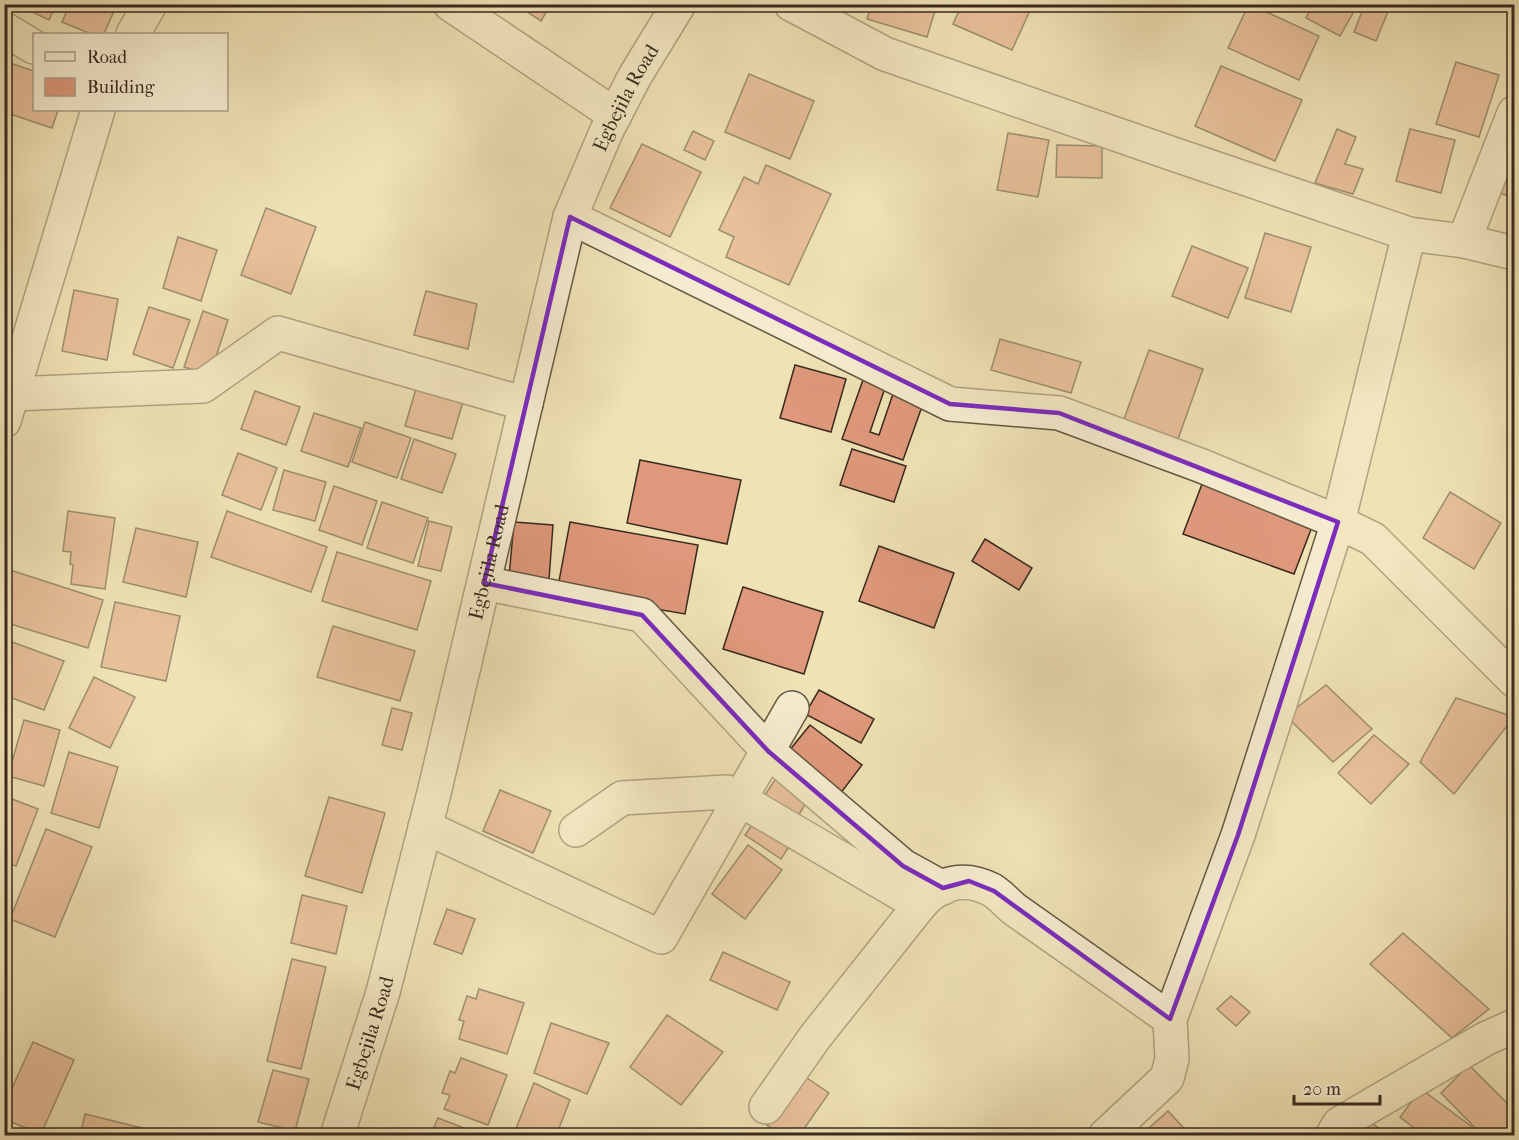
<svg xmlns="http://www.w3.org/2000/svg" width="1519" height="1140" font-family="'IM FELL French Canon',serif">
  <rect width="100%" height="100%" fill="#efe2b5"/>
  <filter id="stains"><feTurbulence type="fractalNoise" baseFrequency=".00333" numOctaves="4"/><feColorMatrix values="0 0 0 0 .2 0 0 0 0 .09 0 0 0 0 .02 0 0 0 .5 -.17"/></filter>
  <radialGradient id="worn" r=".72"><stop offset=".6" stop-color="#630" stop-opacity="0"/><stop offset="1" stop-color="#630" stop-opacity=".3"/></radialGradient>
  <g fill="#df987b" stroke="#382a1f" stroke-width="1.5">
    <path d="M 16,4 L 56,4 L 49,20 Z"/>
    <path d="M 70,4 L 117,4 L 104,34 L 91,34 L 62,22 Z"/>
    <path d="M 515,4 L 551,4 L 541,21 Z"/>
    <path d="M 872,4 L 937,4 L 927,37 L 867,19 Z"/>
    <path d="M 962,4 L 1033,4 L 1012,50 L 953,24 Z"/>
    <path d="M 1249,4 L 1319,36 L 1299,80 L 1228,48 Z"/>
    <path d="M 1313,4 L 1358,4 L 1340,36 L 1306,18 Z"/>
    <path d="M 1365,4 L 1391,4 L 1376,41 L 1354,32 Z"/>
    <path d="M 4,61 L 34,71 L 34,110 L 58,110 L 52,128 L 4,112 Z"/>
    <path d="M 1456,62 L 1499,75 L 1479,137 L 1436,124 Z"/>
    <path d="M 1221,66 L 1302,100 L 1275,161 L 1195,126 Z"/>
    <path d="M 749,74 L 814,101 L 790,159 L 725,132 Z"/>
    <path d="M 1337,129 L 1356,137 L 1345,164 L 1363,169 L 1353,194 L 1315,183 Z"/>
    <path d="M 1410,129 L 1455,140 L 1441,193 L 1396,181 Z"/>
    <path d="M 693,131 L 714,141 L 705,160 L 684,150 Z"/>
    <path d="M 1008,133 L 1049,140 L 1038,197 L 997,190 Z"/>
    <path d="M 642,144 L 701,172 L 670,237 L 610,208 Z"/>
    <path d="M 1514,144 L 1514,198 L 1497,192 Z"/>
    <path d="M 1057,145 L 1102,146 L 1102,178 L 1056,177 Z"/>
    <path d="M 766,165 L 831,194 L 789,285 L 726,257 L 734,237 L 719,230 L 744,177 L 758,184 Z"/>
    <path d="M 266,208 L 316,227 L 291,294 L 241,275 Z"/>
    <path d="M 1265,233 L 1311,247 L 1291,312 L 1245,298 Z"/>
    <path d="M 178,237 L 217,250 L 201,301 L 163,288 Z"/>
    <path d="M 1192,246 L 1248,268 L 1228,318 L 1172,296 Z"/>
    <path d="M 74,290 L 118,299 L 107,360 L 62,351 Z"/>
    <path d="M 426,291 L 477,304 L 468,349 L 414,335 Z"/>
    <path d="M 149,307 L 190,320 L 173,368 L 133,354 Z"/>
    <path d="M 203,311 L 228,320 L 210,375 L 184,367 Z"/>
    <path d="M 1000,339 L 1081,362 L 1071,393 L 991,370 Z"/>
    <path d="M 1149,350 L 1203,369 L 1178,439 L 1124,419 Z"/>
    <path d="M 795,365 L 846,379 L 831,432 L 780,418 Z"/>
    <path d="M 863,380 L 885,388 L 870,432 L 879,435 L 895,388 L 925,398 L 903,460 L 842,439 Z"/>
    <path d="M 418,382 L 465,395 L 452,439 L 405,426 Z"/>
    <path d="M 255,391 L 300,407 L 286,445 L 241,429 Z"/>
    <path d="M 314,413 L 361,428 L 348,467 L 301,451 Z"/>
    <path d="M 365,422 L 411,438 L 397,478 L 352,462 Z"/>
    <path d="M 414,439 L 456,454 L 442,493 L 401,479 Z"/>
    <path d="M 852,449 L 906,466 L 894,502 L 840,485 Z"/>
    <path d="M 238,453 L 277,468 L 261,510 L 222,495 Z"/>
    <path d="M 640,460 L 741,480 L 727,544 L 627,523 Z"/>
    <path d="M 284,470 L 326,482 L 315,521 L 273,510 Z"/>
    <path d="M 1204,479 L 1315,519 L 1294,574 L 1183,534 Z"/>
    <path d="M 334,486 L 377,501 L 362,545 L 319,530 Z"/>
    <path d="M 1450,492 L 1501,523 L 1474,569 L 1423,538 Z"/>
    <path d="M 382,502 L 428,518 L 413,563 L 367,548 Z"/>
    <path d="M 68,511 L 115,518 L 105,589 L 71,584 L 73,565 L 70,564 L 71,552 L 63,551 Z"/>
    <path d="M 227,511 L 327,547 L 311,592 L 211,557 Z"/>
    <path d="M 429,521 L 452,527 L 441,571 L 418,566 Z"/>
    <path d="M 514,522 L 553,525 L 549,579 L 509,577 Z"/>
    <path d="M 570,522 L 698,545 L 685,614 L 557,592 Z"/>
    <path d="M 136,528 L 198,542 L 186,597 L 123,582 Z"/>
    <path d="M 985,539 L 1032,568 L 1019,590 L 972,561 Z"/>
    <path d="M 879,546 L 954,573 L 934,628 L 859,601 Z"/>
    <path d="M 337,552 L 431,581 L 417,630 L 322,601 Z"/>
    <path d="M 4,568 L 103,600 L 88,648 L 4,622 Z"/>
    <path d="M 743,587 L 823,612 L 804,674 L 723,649 Z"/>
    <path d="M 115,602 L 180,616 L 166,681 L 101,667 Z"/>
    <path d="M 333,626 L 415,651 L 400,701 L 317,677 Z"/>
    <path d="M 4,639 L 64,661 L 44,710 L 4,695 Z"/>
    <path d="M 94,677 L 135,697 L 110,748 L 69,728 Z"/>
    <path d="M 1326,685 L 1372,729 L 1333,762 L 1286,716 Z"/>
    <path d="M 819,690 L 874,719 L 861,743 L 805,714 Z"/>
    <path d="M 1456,698 L 1514,717 L 1454,794 L 1420,762 Z"/>
    <path d="M 392,708 L 412,713 L 402,750 L 382,745 Z"/>
    <path d="M 24,720 L 60,730 L 44,786 L 8,776 Z"/>
    <path d="M 810,725 L 862,765 L 837,798 L 784,757 Z"/>
    <path d="M 1374,735 L 1409,764 L 1371,804 L 1338,773 Z"/>
    <path d="M 69,752 L 118,767 L 99,828 L 51,813 Z"/>
    <path d="M 780,772 L 812,793 L 798,816 L 765,795 Z"/>
    <path d="M 500,790 L 551,811 L 533,853 L 483,831 Z"/>
    <path d="M 329,797 L 385,813 L 362,893 L 305,876 Z"/>
    <path d="M 12,799 L 38,809 L 16,866 L 4,862 L 4,819 Z"/>
    <path d="M 756,819 L 792,842 L 781,859 L 745,835 Z"/>
    <path d="M 46,829 L 92,847 L 55,937 L 10,919 Z"/>
    <path d="M 748,845 L 782,870 L 745,919 L 712,894 Z"/>
    <path d="M 302,895 L 347,906 L 336,954 L 291,943 Z"/>
    <path d="M 447,909 L 475,919 L 462,954 L 434,944 Z"/>
    <path d="M 1403,933 L 1489,1009 L 1452,1038 L 1370,964 Z"/>
    <path d="M 723,952 L 790,982 L 777,1010 L 710,980 Z"/>
    <path d="M 292,959 L 326,967 L 301,1069 L 267,1061 Z"/>
    <path d="M 479,989 L 524,1003 L 507,1054 L 459,1039 L 464,1021 L 459,1020 L 467,996 L 476,999 Z"/>
    <path d="M 1231,996 L 1250,1012 L 1236,1026 L 1217,1009 Z"/>
    <path d="M 667,1015 L 723,1052 L 681,1105 L 630,1067 Z"/>
    <path d="M 551,1023 L 609,1043 L 587,1094 L 534,1073 Z"/>
    <path d="M 33,1042 L 74,1060 L 41,1134 L 4,1119 L 4,1106 Z"/>
    <path d="M 461,1058 L 507,1075 L 488,1125 L 444,1109 L 450,1095 L 442,1093 L 450,1071 L 455,1073 Z"/>
    <path d="M 1469,1065 L 1514,1110 L 1514,1128 L 1507,1136 L 1483,1136 L 1441,1093 Z"/>
    <path d="M 273,1070 L 309,1079 L 295,1131 L 258,1122 Z"/>
    <path d="M 804,1076 L 829,1093 L 799,1136 L 782,1136 L 767,1125 Z"/>
    <path d="M 534,1083 L 570,1100 L 556,1136 L 513,1136 Z"/>
    <path d="M 1421,1089 L 1472,1127 L 1465,1136 L 1424,1136 L 1400,1117 Z"/>
    <path d="M 1168,1111 L 1191,1136 L 1140,1136 Z"/>
    <path d="M 85,1114 L 175,1136 L 80,1136 Z"/>
    <path d="M 438,1118 L 485,1136 L 421,1136 L 422,1131 L 431,1134 Z"/>
    <path d="M 1366,1119 L 1390,1136 L 1355,1136 Z"/>
  </g>
  <g fill="none" stroke-linecap="round" stroke-linejoin="round">
    <g stroke="#665844" stroke-width="36">
      <g id="minor">
        <path d="M 450,4 L 615,115"/>
        <path d="M 791,4 L 885,54 L 1176,155 L 1409,234 L 1464,241 L 1514,253"/>
        <path d="M 4,29 L 34,47"/>
        <path d="M 133,34 L 150,4"/>
        <path d="M 570,217 L 950,404 L 1059,413 L 1202,466 L 1338,522 L 1373,539 L 1514,680"/>
        <path d="M 1464,241 L 1514,113"/>
        <path d="M 13,394 L 203,386 L 278,333 L 526,404"/>
        <path d="M 4,421 L 98,110"/>
        <path d="M 484,583 L 642,615 L 768,751 L 903,866 L 943,888"/>
        <path d="M 425,827 L 661,937 L 792,708"/>
        <path d="M 576,830 L 622,798 L 727,792 L 920,905"/>
        <path d="M 766,1107 L 815,1037 L 920,905 C 940,881 965,876 992,890 C 1000,895 1007,903 1014,909 L 1170,1019"/>
        <path id="s1" d="M 337,1136 L 383,992 L 434,793 L 570,217 L 607,130 L 635,76 L 679,4"/>
        <path d="M 1105,1136 L 1167,1078 L 1172,1059 L 1170,1019 L 1238,835 L 1338,522 L 1409,234"/>
        <path d="M 1332,1136 L 1339,1124 L 1485,1039 L 1514,1026"/>
      </g>
    </g>
    <use href="#minor" stroke="#f5eccf" stroke-width="33"/>
  </g>
  <path d="M0 0H1519V1140H0ZM 570,217 L 950,404 L 1059,413 L 1338,522 L 1238,835 L 1170,1019 L 994,891 L 969,881 L 943,888 L 903,866 L 768,751 L 642,615 L 484,583 Z" fill="#efe2b5" fill-opacity=".55" fill-rule="evenodd"/>
  <path fill="none" stroke="#7b2cbf" stroke-width="4.5" stroke-linejoin="round" d="M 570,217 L 950,404 L 1059,413 L 1338,522 L 1238,835 L 1170,1019 L 994,891 L 969,881 L 943,888 L 903,866 L 768,751 L 642,615 L 484,583 Z"/>
  <g text-anchor="middle" dominant-baseline="central" stroke-width="4.5" stroke-linejoin="round" paint-order="stroke">
    <g font-size="20" fill="#382a1f" stroke="#f5eccf">
      <text stroke="none"><textPath href="#s1" startOffset="1080">Egbejila Road</textPath></text>
      <text stroke="none"><textPath href="#s1" startOffset="594">Egbejila Road</textPath></text>
      <text stroke="none"><textPath href="#s1" startOffset="108">Egbejila Road</textPath></text>
    </g>
  </g>
  <rect width="1519" height="1140" fill="none" stroke="#efe2b5" stroke-width="24"/>
  <rect x="6" y="6" width="1507" height="1128" fill="none" stroke="#382a1f" stroke-width="3"/>
  <rect x="12" y="12" width="1495" height="1116" fill="none" stroke="#382a1f" stroke-width="1.5"/>
  <rect x="33" y="33" width="195" height="78" fill="#f5eccf" stroke="#a99e89" stroke-width="1.5"/>
  <rect x="45" y="52" width="30" height="9" fill="#f5eccf" stroke="#a99e89" stroke-width="1.5"/>
  <text x="87" y="63" font-size="18" fill="#382a1f">Road</text>
  <rect x="45" y="78" width="30" height="18" fill="#df987b" stroke="#a99e89" stroke-width="1.5"/>
  <text x="87" y="93" font-size="18" fill="#382a1f">Building</text>
  <path d="M1294 1095v9h86v-9" fill="none" stroke="#382a1f" stroke-width="3"/>
  <text x="1303" y="1095" font-size="18" fill="#382a1f" stroke="#f5eccf" stroke-width="4.5" paint-order="stroke">20 m</text>
  <rect width="100%" height="100%" filter="url(#stains)"/>
  <rect width="100%" height="100%" fill="url(#worn)"/>
</svg>
